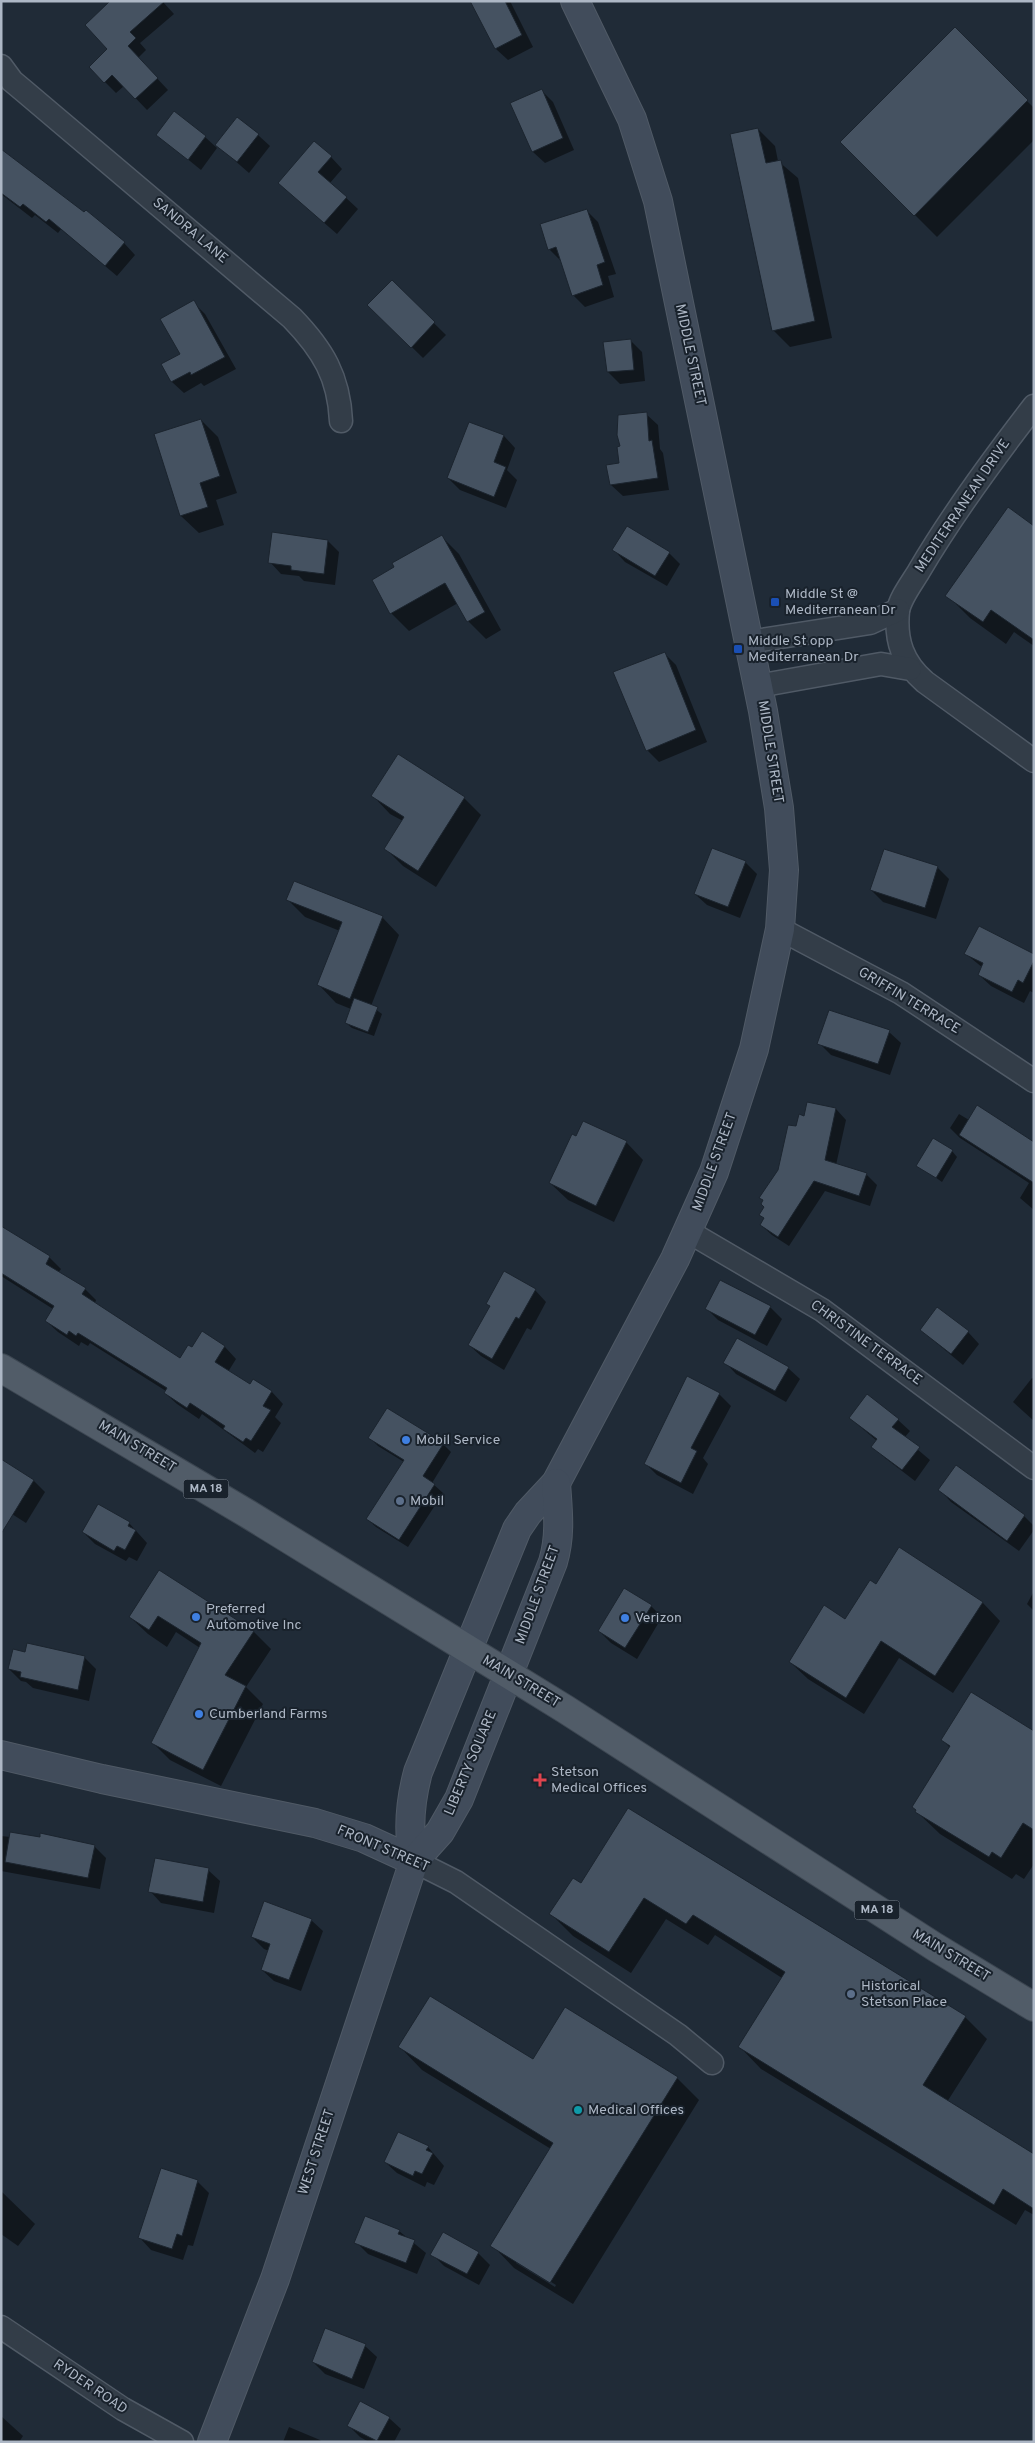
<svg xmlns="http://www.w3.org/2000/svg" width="1035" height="2443" font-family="Overpass,sans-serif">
  <rect width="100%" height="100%" fill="#202b37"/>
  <g fill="#0007" fill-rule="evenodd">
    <path d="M 162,1 L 174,14 L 140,43 L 146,50 L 138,58 L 168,90 L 147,110 L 124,86 L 116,93 L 90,67 Z"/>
    <path d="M 480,1 L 510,1 L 533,47 L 508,60 L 496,49 L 474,6 Z"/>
    <path d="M 955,29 L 1034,108 L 1034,140 L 937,237 L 842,142 Z"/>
    <path d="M 541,90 L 553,102 L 574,150 L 545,163 L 533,152 L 512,103 Z"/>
    <path d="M 758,129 L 775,146 L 778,161 L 798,178 L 832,338 L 790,347 L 773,330 Z"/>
    <path d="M 158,135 L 205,137 L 217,148 L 201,170 Z"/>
    <path d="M 258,135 L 270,146 L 249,173 L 217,145 Z"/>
    <path d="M 1,151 L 124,243 L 135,255 L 117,276 L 61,229 L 58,233 L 35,215 L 32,218 L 1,194 Z"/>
    <path d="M 331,157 L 342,169 L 330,183 L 358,209 L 337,234 L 291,194 Z"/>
    <path d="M 586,210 L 598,222 L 616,274 L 608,276 L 614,297 L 585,307 L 573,295 L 561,261 L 549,249 Z"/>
    <path d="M 392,282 L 446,335 L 423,358 L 369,305 Z"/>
    <path d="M 193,302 L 205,314 L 236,369 L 204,386 L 201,383 L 184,393 L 172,382 L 163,364 L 181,354 Z"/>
    <path d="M 630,340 L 642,352 L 645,381 L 620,384 L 608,372 Z"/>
    <path d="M 646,414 L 658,425 L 660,449 L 663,453 L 669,490 L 623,496 L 611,485 L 621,464 L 622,446 Z"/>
    <path d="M 201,420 L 218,437 L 237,493 L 216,500 L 224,525 L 199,533 L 181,516 L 156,435 Z"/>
    <path d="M 470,423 L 504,436 L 515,448 L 507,470 L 517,480 L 506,508 L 460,490 L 448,478 Z"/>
    <path d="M 1034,527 L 1034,646 L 1014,632 L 1006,644 L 970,618 L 947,595 Z"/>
    <path d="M 442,537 L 459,554 L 501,630 L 486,639 L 468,621 L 458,603 L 409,631 L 391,613 L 373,581 Z"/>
    <path d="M 328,541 L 339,552 L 335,585 L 304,581 L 299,576 L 281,574 L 270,562 Z"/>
    <path d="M 614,550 L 669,553 L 680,564 L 667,586 L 625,562 Z"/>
    <path d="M 664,653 L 676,665 L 707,742 L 659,762 L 647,750 Z"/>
    <path d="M 373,796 L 464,798 L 481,815 L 436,887 L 403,866 L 386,849 L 403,821 L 390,814 Z"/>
    <path d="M 884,850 L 938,868 L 949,879 L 936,919 L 883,902 L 871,890 Z"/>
    <path d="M 745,862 L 757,874 L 740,918 L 707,905 L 695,894 Z"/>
    <path d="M 288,900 L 382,917 L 399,935 L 371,1006 L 382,1014 L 374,1036 L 352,1028 L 346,1023 L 351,1009 L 336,1003 L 319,985 L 340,931 L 305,917 Z"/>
    <path d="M 966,954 L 1034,955 L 1034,993 L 1030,991 L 1024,1003 L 991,986 L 979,975 L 983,968 Z"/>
    <path d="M 830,1011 L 889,1032 L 901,1043 L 890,1075 L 831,1055 L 819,1043 Z"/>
    <path d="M 808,1103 L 836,1109 L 846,1120 L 836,1165 L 866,1174 L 877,1185 L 870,1206 L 825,1191 L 789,1246 L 772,1235 L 761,1225 L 765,1219 L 761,1215 L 797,1128 L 805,1117 Z"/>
    <path d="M 959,1114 L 1034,1159 L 1034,1210 L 1020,1198 L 1029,1183 L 960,1138 L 950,1128 Z"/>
    <path d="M 626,1142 L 643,1160 L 614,1222 L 568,1200 L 550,1183 Z"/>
    <path d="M 952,1151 L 957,1157 L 942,1182 L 918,1165 Z"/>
    <path d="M 1,1227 L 49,1257 L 61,1269 L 58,1273 L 85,1289 L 96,1300 L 95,1303 L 181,1360 L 192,1349 L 202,1333 L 225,1347 L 236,1359 L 228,1372 L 250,1386 L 254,1381 L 272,1392 L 283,1404 L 275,1417 L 281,1423 L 263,1452 L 258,1449 L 255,1453 L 202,1414 L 199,1419 L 177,1404 L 165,1393 L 166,1391 L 90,1343 L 88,1346 L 81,1342 L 79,1346 L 58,1332 L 46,1321 L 53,1309 L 1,1276 Z"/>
    <path d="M 535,1290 L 546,1302 L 531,1330 L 527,1328 L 504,1370 L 481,1356 L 469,1345 L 491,1307 L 487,1303 Z"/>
    <path d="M 770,1307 L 782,1319 L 767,1346 L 718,1320 L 707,1309 Z"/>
    <path d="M 921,1330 L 968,1332 L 979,1344 L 963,1365 Z"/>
    <path d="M 725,1362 L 788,1368 L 800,1379 L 786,1402 L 736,1374 Z"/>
    <path d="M 687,1377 L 719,1394 L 731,1406 L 703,1458 L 708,1464 L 693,1494 L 657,1475 L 646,1464 L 674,1410 L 672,1407 Z"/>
    <path d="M 1032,1378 L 1034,1379 L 1034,1421 L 1013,1402 Z"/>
    <path d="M 850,1418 L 898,1420 L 910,1431 L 904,1438 L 930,1460 L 915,1481 L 885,1458 L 873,1446 L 877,1441 Z"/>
    <path d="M 370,1438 L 443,1444 L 451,1452 L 432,1483 L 443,1493 L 408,1547 L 376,1527 L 367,1519 L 404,1462 L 378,1446 Z"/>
    <path d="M 1,1461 L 34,1481 L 45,1492 L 26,1523 L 1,1507 Z"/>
    <path d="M 940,1490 L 1024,1516 L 1034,1526 L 1034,1530 L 1019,1551 L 951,1502 Z"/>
    <path d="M 129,1523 L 147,1543 L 137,1561 L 129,1557 L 126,1561 L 95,1544 L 83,1532 Z"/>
    <path d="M 899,1549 L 983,1603 L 1000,1621 L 953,1693 L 899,1658 L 864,1714 L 808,1679 L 790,1662 L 846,1621 L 876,1586 Z"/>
    <path d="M 159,1571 L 254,1632 L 271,1649 L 246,1687 L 263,1704 L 221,1786 L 170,1760 L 153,1743 L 200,1648 L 176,1632 L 167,1647 L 148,1634 L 130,1617 Z"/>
    <path d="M 1034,1591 L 1034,1611 L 1027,1604 Z"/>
    <path d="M 651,1606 L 662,1617 L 637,1659 L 611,1643 L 599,1631 Z"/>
    <path d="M 26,1653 L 84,1657 L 96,1669 L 89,1701 L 33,1688 L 26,1682 L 21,1681 L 9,1669 Z"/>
    <path d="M 1034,1732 L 1034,1864 L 1024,1879 L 1016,1874 L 1012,1879 L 940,1834 L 917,1812 L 950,1748 L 943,1740 Z"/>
    <path d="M 628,1809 L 965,2017 L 987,2039 L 947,2102 L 1034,2155 L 1034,2215 L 1025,2210 L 1016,2225 L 761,2069 L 740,2047 L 782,1978 L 715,1935 L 708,1945 L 666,1919 L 631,1973 L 573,1936 L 551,1914 L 582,1885 Z"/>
    <path d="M 1,1836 L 94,1846 L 106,1858 L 100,1889 L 1,1871 Z"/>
    <path d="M 208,1870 L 220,1881 L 214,1913 L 161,1903 L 150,1891 Z"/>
    <path d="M 311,1920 L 323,1931 L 301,1991 L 274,1981 L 262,1970 L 269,1951 L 264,1949 L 252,1937 Z"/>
    <path d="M 400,2047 L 677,2078 L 699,2100 L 573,2304 L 514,2268 L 492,2245 L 551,2149 L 422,2070 ZM 516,2260 L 556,2285 L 555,2287 L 516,2263 Z"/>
    <path d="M 428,2147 L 444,2166 L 434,2185 L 427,2182 L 425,2187 L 397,2173 L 385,2162 Z"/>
    <path d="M 197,2181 L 209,2193 L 193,2246 L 188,2245 L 183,2260 L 151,2250 L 140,2238 Z"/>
    <path d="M 1,2191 L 35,2224 L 18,2246 L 1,2234 Z"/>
    <path d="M 399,2231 L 426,2253 L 417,2274 L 368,2254 L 356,2242 Z"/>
    <path d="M 478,2253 L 490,2265 L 479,2285 L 444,2266 L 432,2254 Z"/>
    <path d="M 365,2346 L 377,2357 L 364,2389 L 325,2374 L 313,2362 Z"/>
    <path d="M 1,2416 L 23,2436 L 19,2442 L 1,2442 Z"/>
    <path d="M 389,2418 L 401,2429 L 394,2442 L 369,2442 L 360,2437 L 349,2426 Z"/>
    <path d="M 289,2427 L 320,2440 L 322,2442 L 283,2442 Z"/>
  </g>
  <g fill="#455261" stroke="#1b242e">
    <path d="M 110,1 L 165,1 L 130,32 L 136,38 L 128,46 L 158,78 L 135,99 L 112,75 L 104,83 L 89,67 L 107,49 L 85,25 Z"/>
    <path d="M 470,1 L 505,1 L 522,35 L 495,49 Z"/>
    <path d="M 955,27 L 1028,100 L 914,216 L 840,142 Z"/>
    <path d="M 542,89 L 563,138 L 532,152 L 510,103 Z"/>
    <path d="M 174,111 L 206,136 L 188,160 L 156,135 Z"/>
    <path d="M 237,117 L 259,134 L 237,162 L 215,145 Z"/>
    <path d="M 758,128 L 766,163 L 781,160 L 815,321 L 772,331 L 730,134 Z"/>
    <path d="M 314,141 L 332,156 L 318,172 L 347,197 L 324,223 L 278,183 Z"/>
    <path d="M 1,149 L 84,212 L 86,210 L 125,242 L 105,266 L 49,219 L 46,222 L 23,204 L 20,207 L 1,193 Z"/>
    <path d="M 587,209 L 605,262 L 597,265 L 603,285 L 572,296 L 556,247 L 548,250 L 540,224 Z"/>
    <path d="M 392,280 L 435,322 L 411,348 L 367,305 Z"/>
    <path d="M 194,300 L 225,357 L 191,375 L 190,372 L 171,382 L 161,364 L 180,354 L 160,319 Z"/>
    <path d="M 631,339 L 634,370 L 607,372 L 603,342 Z"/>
    <path d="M 647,412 L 649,441 L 652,440 L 658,478 L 610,485 L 606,465 L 619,463 L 617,447 L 620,446 L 617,435 L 618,415 Z"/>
    <path d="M 201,419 L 220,476 L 200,483 L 208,507 L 180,516 L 154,434 Z"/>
    <path d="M 469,422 L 504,435 L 494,462 L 506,467 L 494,497 L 447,478 Z"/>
    <path d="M 1008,507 L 1034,526 L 1034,640 L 991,610 L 983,622 L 945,596 Z"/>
    <path d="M 627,526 L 670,552 L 655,576 L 612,550 Z"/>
    <path d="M 272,532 L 328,540 L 324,574 L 291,570 L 291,566 L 268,563 Z"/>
    <path d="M 442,535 L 485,612 L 467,622 L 445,583 L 390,614 L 372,580 L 394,567 L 392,563 Z"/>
    <path d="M 665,652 L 696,730 L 646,751 L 613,672 Z"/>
    <path d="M 398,754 L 465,797 L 418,871 L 384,849 L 404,817 L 371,796 Z"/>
    <path d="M 712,848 L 746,861 L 728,907 L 694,894 Z"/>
    <path d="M 884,849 L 938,866 L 925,908 L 870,890 Z"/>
    <path d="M 294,881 L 383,916 L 350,999 L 317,985 L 342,922 L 286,900 Z"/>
    <path d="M 979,926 L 1034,954 L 1034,961 L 1023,983 L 1018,980 L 1012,992 L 978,975 L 983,963 L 964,954 Z"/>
    <path d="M 354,998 L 378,1007 L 368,1032 L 345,1023 Z"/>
    <path d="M 829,1010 L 890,1030 L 878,1064 L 817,1044 Z"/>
    <path d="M 807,1102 L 836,1108 L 825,1160 L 867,1173 L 859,1196 L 814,1181 L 778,1237 L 760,1225 L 764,1218 L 759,1215 L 764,1207 L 761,1204 L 763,1200 L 759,1198 L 778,1170 L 788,1125 L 796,1126 L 799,1114 L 804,1116 Z"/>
    <path d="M 977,1105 L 1034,1142 L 1034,1183 L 959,1135 Z"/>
    <path d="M 583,1121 L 627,1141 L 596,1206 L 549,1183 L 572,1134 L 576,1136 Z"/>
    <path d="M 933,1138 L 953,1150 L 936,1178 L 916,1166 Z"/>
    <path d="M 1,1226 L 50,1256 L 46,1264 L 86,1288 L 82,1294 L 180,1358 L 188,1345 L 192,1347 L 202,1331 L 225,1346 L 215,1362 L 250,1384 L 253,1379 L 272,1391 L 263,1406 L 271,1410 L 251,1441 L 246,1438 L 243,1442 L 223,1429 L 225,1426 L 190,1403 L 187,1408 L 164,1393 L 167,1388 L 78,1333 L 76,1336 L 69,1331 L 67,1335 L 45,1321 L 54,1306 L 1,1273 Z"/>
    <path d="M 504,1271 L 536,1289 L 519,1319 L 516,1317 L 492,1359 L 468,1345 L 490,1306 L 486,1304 Z"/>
    <path d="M 720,1280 L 771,1306 L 755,1335 L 705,1309 Z"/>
    <path d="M 937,1307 L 969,1331 L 951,1354 L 920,1330 Z"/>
    <path d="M 737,1338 L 789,1367 L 775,1391 L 723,1363 Z"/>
    <path d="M 687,1376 L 720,1393 L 691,1448 L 697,1451 L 681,1483 L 644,1464 Z"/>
    <path d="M 867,1394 L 899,1419 L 892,1427 L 920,1447 L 902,1470 L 871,1447 L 877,1439 L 849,1418 Z"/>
    <path d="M 387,1408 L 444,1443 L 423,1476 L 435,1484 L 399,1540 L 366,1519 L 404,1460 L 368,1438 Z"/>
    <path d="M 1,1459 L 34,1480 L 1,1534 Z"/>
    <path d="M 956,1465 L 1025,1515 L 1007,1541 L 938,1490 Z"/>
    <path d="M 98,1504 L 130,1522 L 128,1526 L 136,1530 L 125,1550 L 117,1546 L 114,1551 L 82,1532 Z"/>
    <path d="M 899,1547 L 983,1602 L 935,1676 L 881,1641 L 846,1698 L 789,1662 L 824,1605 L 845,1619 L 870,1580 L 876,1584 Z"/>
    <path d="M 159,1570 L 254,1631 L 225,1675 L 246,1686 L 203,1770 L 151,1743 L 201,1643 L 158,1616 L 149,1630 L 129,1617 Z"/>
    <path d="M 624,1588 L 652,1605 L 625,1648 L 598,1631 Z"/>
    <path d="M 27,1643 L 85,1656 L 78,1690 L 20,1677 L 21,1672 L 8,1669 L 13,1649 L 25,1652 Z"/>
    <path d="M 971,1692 L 1034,1731 L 1034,1830 L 1023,1823 L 1001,1858 L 992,1852 L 989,1857 L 915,1812 L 916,1810 L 912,1807 L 950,1746 L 941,1740 Z"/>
    <path d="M 628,1808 L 966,2016 L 923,2085 L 1034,2154 L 1034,2209 L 1003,2189 L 994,2205 L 738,2047 L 785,1972 L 693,1915 L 686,1924 L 644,1898 L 609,1952 L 549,1914 L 573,1878 L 581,1883 Z"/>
    <path d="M 10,1832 L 40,1837 L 40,1833 L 95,1845 L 88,1878 L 5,1862 Z"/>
    <path d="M 155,1858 L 209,1868 L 203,1902 L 148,1892 Z"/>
    <path d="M 264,1901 L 312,1919 L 289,1980 L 261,1970 L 270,1944 L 251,1937 Z"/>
    <path d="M 430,1996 L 533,2059 L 565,2007 L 678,2077 L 550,2283 L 490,2246 L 553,2143 L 398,2047 Z"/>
    <path d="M 398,2132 L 429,2146 L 426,2150 L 433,2153 L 422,2174 L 415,2171 L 413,2176 L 384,2162 Z"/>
    <path d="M 161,2168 L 198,2180 L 182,2236 L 177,2234 L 172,2249 L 138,2238 Z"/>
    <path d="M 365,2216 L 400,2230 L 398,2234 L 415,2240 L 406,2263 L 354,2243 Z"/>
    <path d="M 443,2232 L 479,2252 L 467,2274 L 430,2255 Z"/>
    <path d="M 325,2328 L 366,2344 L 352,2379 L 312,2362 Z"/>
    <path d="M 360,2401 L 390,2417 L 377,2441 L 347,2426 Z"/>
  </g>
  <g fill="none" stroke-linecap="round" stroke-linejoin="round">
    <g stroke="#505a66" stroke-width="25">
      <g id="street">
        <path d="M 1,66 L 12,81 L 24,91 L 292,318 C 323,350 339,377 341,421"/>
        <path d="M 1034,406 C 993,459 953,513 919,571 C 912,583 900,598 898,611 C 895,641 903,663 925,682 L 1034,761"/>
        <path d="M 749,642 L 870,623 L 898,610"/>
        <path d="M 758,686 L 881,664 L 910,669"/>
        <path d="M 780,929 L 901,993 L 1034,1081"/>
        <path d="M 689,1232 L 822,1310 L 1034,1468"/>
        <path d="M 414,1861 L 456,1882 L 678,2035 L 712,2063"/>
        <path d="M 1,2327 L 123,2409 L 182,2442"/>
      </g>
    </g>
    <g stroke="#505a66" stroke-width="30">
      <g id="secondary">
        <path d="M 1,1755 L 102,1779 L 315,1823 L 364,1838 L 414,1861"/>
        <path d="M 414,1861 C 407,1830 410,1802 418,1772 L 517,1529 L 528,1513 L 556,1483 L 675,1259 L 714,1172 L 754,1049 L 780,929 L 784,870 L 779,808 L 763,711 L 658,201 L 632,119 L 575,1"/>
        <path d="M 212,2442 L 275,2279 L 414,1861 L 440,1832 L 459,1799 L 553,1562 C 561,1535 558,1511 556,1483"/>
      </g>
    </g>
    <g stroke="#3c4651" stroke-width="30">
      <path id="primary" d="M 1,1368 L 248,1514 L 565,1709 L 935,1947 L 1034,2007"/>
    </g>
    <use href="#street" stroke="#333d48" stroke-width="22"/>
    <use href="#secondary" stroke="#414c5b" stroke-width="28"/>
    <use href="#primary" stroke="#515c68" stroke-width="28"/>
  </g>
  <g fill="#1a4fb4" stroke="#19222c" stroke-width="2">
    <rect x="770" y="597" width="10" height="10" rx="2.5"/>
    <rect x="733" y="644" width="10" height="10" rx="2.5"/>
  </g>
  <g fill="#3f7fe0" stroke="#19222c" stroke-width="2">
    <circle cx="406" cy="1440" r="5"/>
    <circle cx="196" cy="1617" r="5"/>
    <circle cx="625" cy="1618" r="5"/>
    <circle cx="199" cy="1714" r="5"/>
  </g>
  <g fill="#5c6f8a" stroke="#19222c" stroke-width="2">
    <circle cx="400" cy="1501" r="5"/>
    <circle cx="851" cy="1994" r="5"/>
  </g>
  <path fill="#e0444e" stroke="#19222c" stroke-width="2" d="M537.5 1772.5h5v5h5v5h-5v5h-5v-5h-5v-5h5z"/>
  <circle fill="#0f9aa8" stroke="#19222c" stroke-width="2" cx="578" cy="2110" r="5"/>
  <g text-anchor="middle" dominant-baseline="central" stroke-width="4" stroke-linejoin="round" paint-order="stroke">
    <g fill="#19222c" stroke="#818a97" stroke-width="1">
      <rect x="183.5" y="1479.5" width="45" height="19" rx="4"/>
      <rect x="854.5" y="1900.5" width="45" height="19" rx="4"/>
    </g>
    <g font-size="12" font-weight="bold" fill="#adb7c5">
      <text x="206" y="1489">MA 18</text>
      <text x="877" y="1910">MA 18</text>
    </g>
    <g font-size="14" fill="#adb7c5" stroke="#19222c">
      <text transform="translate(190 231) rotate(40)">SANDRA LANE</text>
      <text transform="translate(690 355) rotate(78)">MIDDLE STREET</text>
      <text transform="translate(963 506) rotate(-56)">MEDITERRANEAN DRIVE</text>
      <text transform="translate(770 752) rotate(81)">MIDDLE STREET</text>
      <text transform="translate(909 1001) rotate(31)">GRIFFIN TERRACE</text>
      <text transform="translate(715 1162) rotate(-70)">MIDDLE STREET</text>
      <text transform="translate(866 1343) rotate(36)">CHRISTINE TERRACE</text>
      <text transform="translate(137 1447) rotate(31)">MAIN STREET</text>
      <text transform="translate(538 1595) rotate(-70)">MIDDLE STREET</text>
      <text transform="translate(521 1682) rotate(31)">MAIN STREET</text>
      <text transform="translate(471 1763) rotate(-67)">LIBERTY SQUARE</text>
      <text transform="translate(383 1849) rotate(23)">FRONT STREET</text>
      <text transform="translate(951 1956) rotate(31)">MAIN STREET</text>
      <text transform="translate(317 2152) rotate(-72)">WEST STREET</text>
      <text transform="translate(90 2387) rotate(34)">RYDER ROAD</text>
    </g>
    <g font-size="14" fill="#adb7c5" stroke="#19222c" text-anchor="start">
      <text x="785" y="594">Middle St @<tspan x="785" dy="16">Mediterranean Dr</tspan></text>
      <text x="748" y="641">Middle St opp<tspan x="748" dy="16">Mediterranean Dr</tspan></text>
      <text x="416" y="1440">Mobil Service</text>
      <text x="410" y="1501">Mobil</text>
      <text x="206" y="1609">Preferred<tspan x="206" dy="16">Automotive Inc</tspan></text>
      <text x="635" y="1618">Verizon</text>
      <text x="209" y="1714">Cumberland Farms</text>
      <text x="551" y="1772">Stetson<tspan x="551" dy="16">Medical Offices</tspan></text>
      <text x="861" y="1986">Historical<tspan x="861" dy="16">Stetson Place</tspan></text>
      <text x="588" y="2110">Medical Offices</text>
    </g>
  </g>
  <rect width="1035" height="2443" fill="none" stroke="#adb7c5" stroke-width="5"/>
</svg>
